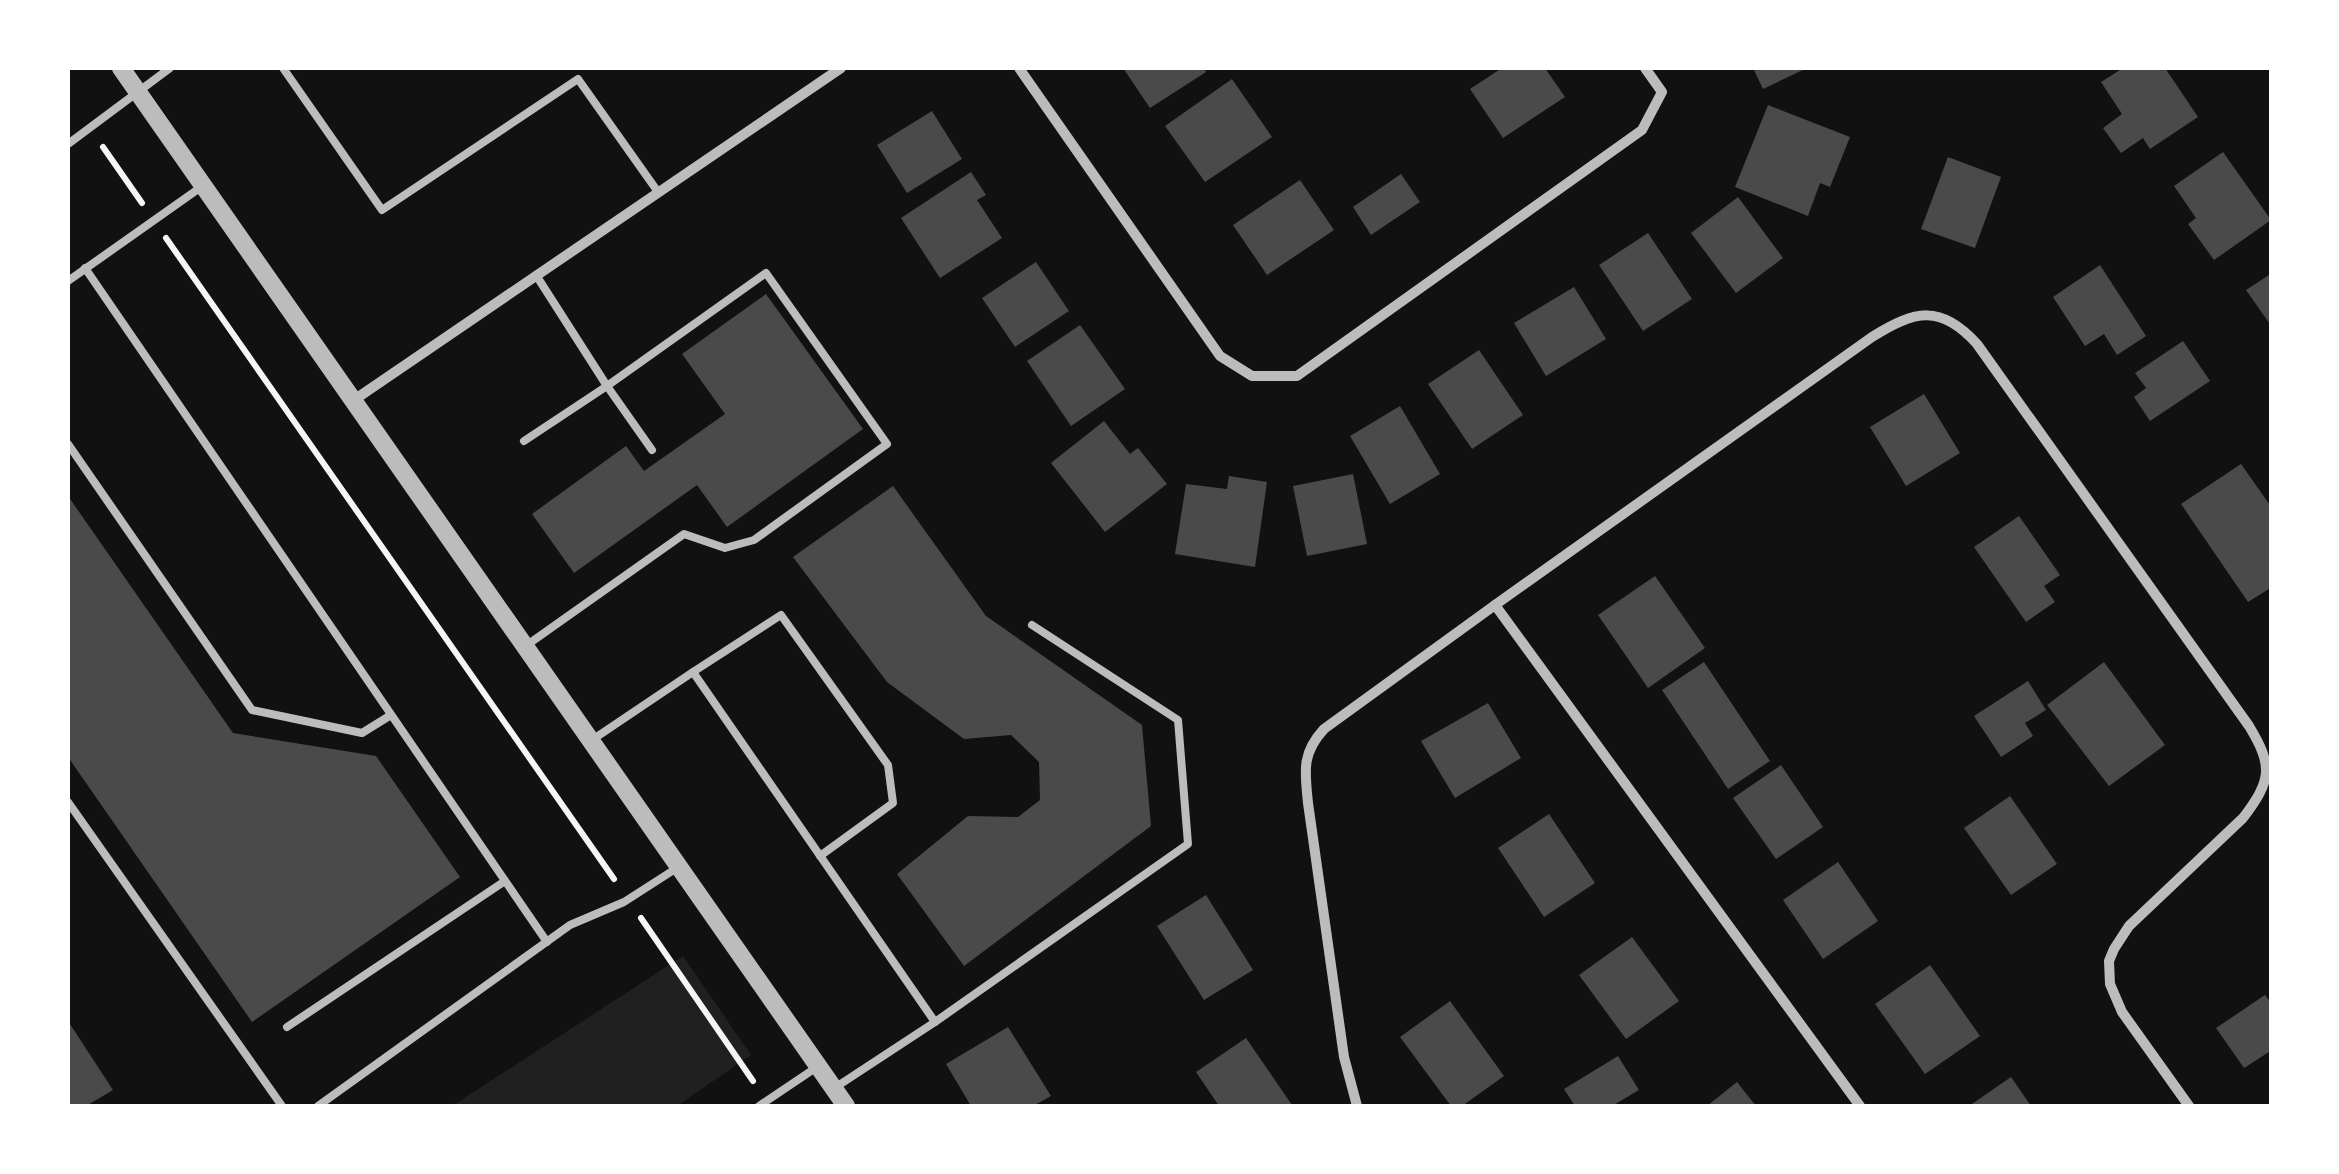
<svg xmlns="http://www.w3.org/2000/svg" width="2339" height="1174" font-family="Raleway,sans-serif">
  <rect width="100%" height="100%" fill="#111"/>
  <path fill="#202020" d="M 683,956 L 751,1055 L 677,1106 L 452,1106 Z"/>
  <g fill="#4a4a4a">
    <path d="M 1123,68 L 1204,68 L 1206,72 L 1150,108 Z"/>
    <path d="M 1502,68 L 1545,68 L 1565,97 L 1503,138 L 1470,89 Z"/>
    <path d="M 1753,68 L 1807,68 L 1763,89 Z"/>
    <path d="M 2123,68 L 2165,68 L 2198,117 L 2150,149 L 2143,138 L 2121,153 L 2103,128 L 2122,114 L 2101,82 Z"/>
    <path d="M 1232,79 L 1272,137 L 1205,182 L 1165,126 Z"/>
    <path d="M 1768,105 L 1850,137 L 1830,187 L 1820,183 L 1808,216 L 1735,187 Z"/>
    <path d="M 932,111 L 962,159 L 907,193 L 877,145 Z"/>
    <path d="M 2223,152 L 2271,220 L 2214,260 L 2188,224 L 2196,218 L 2174,186 Z"/>
    <path d="M 1948,157 L 2001,177 L 1975,248 L 1921,229 Z"/>
    <path d="M 971,172 L 986,195 L 977,200 L 1002,238 L 940,278 L 901,218 Z"/>
    <path d="M 1401,174 L 1420,202 L 1371,235 L 1353,207 Z"/>
    <path d="M 1300,180 L 1334,230 L 1267,275 L 1233,225 Z"/>
    <path d="M 1738,197 L 1783,258 L 1736,293 L 1691,233 Z"/>
    <path d="M 1648,233 L 1692,299 L 1643,331 L 1599,265 Z"/>
    <path d="M 1036,262 L 1069,311 L 1015,347 L 982,298 Z"/>
    <path d="M 2100,265 L 2146,336 L 2117,355 L 2104,334 L 2085,346 L 2053,297 Z"/>
    <path d="M 2272,273 L 2272,327 L 2246,290 Z"/>
    <path d="M 1574,287 L 1606,339 L 1546,376 L 1514,323 Z"/>
    <path d="M 766,294 L 863,429 L 727,527 L 697,485 L 574,573 L 532,514 L 626,446 L 644,471 L 725,414 L 682,354 Z"/>
    <path d="M 1080,325 L 1125,389 L 1071,426 L 1027,361 Z"/>
    <path d="M 2183,341 L 2210,381 L 2150,421 L 2134,397 L 2146,388 L 2135,373 Z"/>
    <path d="M 1479,350 L 1523,415 L 1472,449 L 1428,384 Z"/>
    <path d="M 1924,394 L 1960,453 L 1906,486 L 1870,427 Z"/>
    <path d="M 1400,406 L 1440,474 L 1390,504 L 1350,436 Z"/>
    <path d="M 1104,421 L 1130,454 L 1138,448 L 1167,484 L 1105,532 L 1051,463 Z"/>
    <path d="M 2241,464 L 2272,508 L 2272,587 L 2248,602 L 2181,504 Z"/>
    <path d="M 1353,474 L 1367,544 L 1307,556 L 1293,486 Z"/>
    <path d="M 1229,476 L 1267,482 L 1255,567 L 1175,554 L 1186,484 L 1227,489 Z"/>
    <path d="M 893,486 L 986,616 L 1142,725 L 1151,826 L 964,966 L 897,874 L 968,816 L 1018,817 L 1040,800 L 1039,762 L 1011,735 L 964,739 L 887,682 L 793,557 Z"/>
    <path d="M 68,496 L 233,733 L 376,756 L 460,877 L 252,1022 L 68,757 Z"/>
    <path d="M 2019,516 L 2060,575 L 2044,586 L 2055,602 L 2026,622 L 1974,547 Z"/>
    <path d="M 1655,576 L 1705,648 L 1648,688 L 1598,615 Z"/>
    <path d="M 1704,662 L 1770,761 L 1728,789 L 1662,690 Z"/>
    <path d="M 2104,662 L 2165,745 L 2109,786 L 2047,705 Z"/>
    <path d="M 2028,681 L 2046,710 L 2025,723 L 2033,736 L 2001,757 L 1974,716 Z"/>
    <path d="M 1488,703 L 1521,758 L 1455,798 L 1421,741 Z"/>
    <path d="M 1781,765 L 1823,827 L 1776,859 L 1733,798 Z"/>
    <path d="M 2010,796 L 2057,864 L 2011,895 L 1964,828 Z"/>
    <path d="M 1549,814 L 1595,883 L 1544,917 L 1498,848 Z"/>
    <path d="M 1838,862 L 1878,921 L 1823,959 L 1783,900 Z"/>
    <path d="M 1206,895 L 1253,970 L 1204,1000 L 1157,926 Z"/>
    <path d="M 1632,937 L 1679,1001 L 1626,1039 L 1579,975 Z"/>
    <path d="M 1930,965 L 1980,1036 L 1925,1074 L 1875,1004 Z"/>
    <path d="M 2265,995 L 2272,1004 L 2272,1050 L 2244,1068 L 2216,1028 Z"/>
    <path d="M 1450,1001 L 1504,1076 L 1462,1106 L 1451,1106 L 1400,1037 Z"/>
    <path d="M 68,1021 L 113,1090 L 86,1106 L 68,1106 Z"/>
    <path d="M 1008,1027 L 1051,1096 L 1033,1106 L 971,1106 L 946,1064 Z"/>
    <path d="M 1246,1038 L 1292,1105 L 1290,1106 L 1219,1106 L 1196,1072 Z"/>
    <path d="M 1618,1056 L 1639,1090 L 1612,1106 L 1575,1106 L 1564,1089 Z"/>
    <path d="M 2011,1077 L 2031,1106 L 1969,1106 Z"/>
    <path d="M 1737,1082 L 1756,1106 L 1707,1106 Z"/>
  </g>
  <g fill="none" stroke-linecap="round" stroke-linejoin="round">
    <g stroke="#f5f5f5" stroke-width="6">
      <path d="M 103,147 L 142,203"/>
      <path d="M 166,238 L 614,879"/>
      <path d="M 641,918 L 753,1081"/>
    </g>
    <g stroke="#bcbcbc" stroke-width="8">
      <path d="M 283,68 L 382,210 L 578,79 L 658,192"/>
      <path d="M 68,144 L 170,68"/>
      <path d="M 85,268 L 547,942"/>
      <path d="M 68,281 L 204,185"/>
      <path d="M 524,441 L 607,386 L 652,450"/>
      <path d="M 68,444 L 252,710 L 362,733 L 391,715"/>
      <path d="M 527,645 L 684,534 L 725,548 L 754,540 L 887,444 L 766,273 L 607,386 L 536,275"/>
      <path d="M 693,672 L 781,615 L 888,765 L 893,803 L 820,856"/>
      <path d="M 592,740 L 693,672 L 935,1022 L 836,1087"/>
      <path d="M 68,802 L 282,1106"/>
      <path d="M 935,1022 L 1188,844 L 1178,720 L 1032,625"/>
      <path d="M 287,1027 L 505,881"/>
      <path d="M 318,1106 L 570,925 L 624,902 L 680,866"/>
      <path d="M 759,1106 L 817,1067"/>
    </g>
    <g stroke="#bcbcbc" stroke-width="10">
      <path d="M 1019,68 L 1220,356 L 1252,376 L 1297,376 L 1642,130 L 1662,92 L 1645,68"/>
      <path d="M 354,400 L 841,68"/>
      <path d="M 1495,605 L 1860,1106"/>
      <path d="M 1357,1106 L 1344,1057 L 1308,803 C 1305,772 1301,754 1324,729 L 1495,605 L 1872,337 C 1915,310 1941,304 1977,344 L 2249,726 C 2274,767 2271,781 2243,818 L 2129,926 L 2114,949 L 2109,961 L 2110,984 L 2122,1012 L 2189,1106"/>
    </g>
    <path stroke="#bcbcbc" stroke-width="18" d="M 121,68 L 846,1106"/>
  </g>
  <rect width="2339" height="1174" fill="none" stroke="#ffffff" stroke-width="140"/>
</svg>
